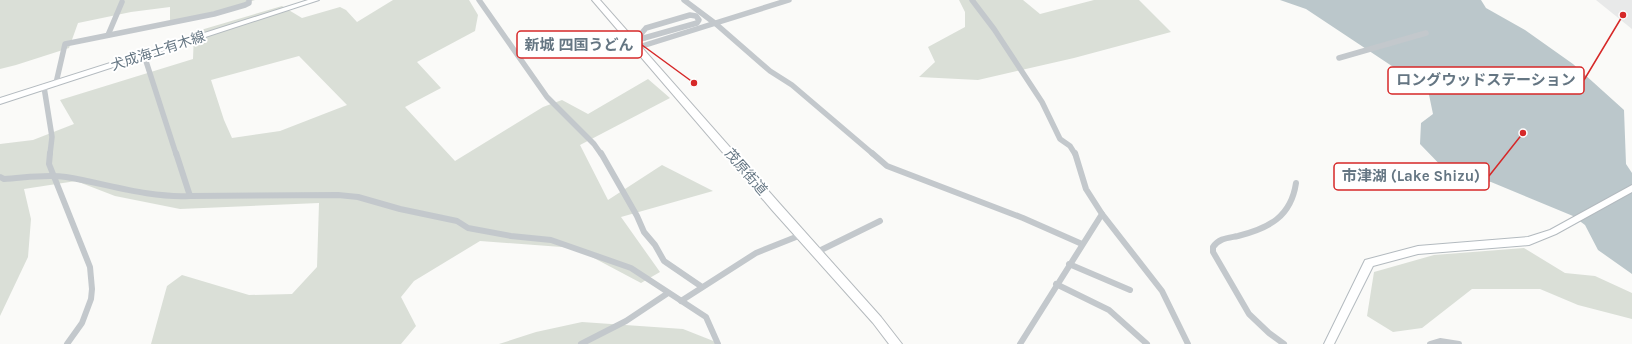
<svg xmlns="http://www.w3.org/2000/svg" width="1632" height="344" font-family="Karla,'Noto Sans JP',sans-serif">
  <rect width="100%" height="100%" fill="#fafaf8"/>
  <path fill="#e8e9e9" d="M 1596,0 L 1632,0 L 1632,29 Z"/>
  <g fill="#dadfd7" fill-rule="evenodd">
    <path d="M 0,0 L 255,0 L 234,7 L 170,22 L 170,7 L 131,12 L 78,23 L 69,48 L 16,65 L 0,69 Z"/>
    <path d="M 393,0 L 469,0 L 478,15 L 475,31 L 417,62 L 441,88 L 405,107 L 455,161 L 543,107 L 562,100 L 588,114 L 648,79 L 670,98 L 580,145 L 608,200 L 662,165 L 713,191 L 621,217 L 660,272 L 641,283 L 575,248 L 480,241 L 414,281 L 401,297 L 416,326 L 401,344 L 151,344 L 167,286 L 182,275 L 249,295 L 292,294 L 317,267 L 319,203 L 180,209 L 115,196 L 76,181 L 24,189 L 31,219 L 28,257 L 0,316 L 0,144 L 33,140 L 74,124 L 60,100 L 193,59 L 194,32 L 282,6 L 302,18 L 340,7 L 346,10 L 357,22 ZM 299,56 L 347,105 L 280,131 L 232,138 L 224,120 L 211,80 Z"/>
    <path d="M 959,0 L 1023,0 L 1040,14 L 1094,0 L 1139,0 L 1171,32 L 1074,58 L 978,80 L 919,77 L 935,62 L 928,47 L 965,27 L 965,12 Z"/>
    <path d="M 1524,248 L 1565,273 L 1595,276 L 1632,293 L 1632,319 L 1578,305 L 1540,289 L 1472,289 L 1422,328 L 1393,332 L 1367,316 L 1374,272 L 1434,255 Z"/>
    <path d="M 582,322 L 683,329 L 721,344 L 499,344 L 536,332 Z"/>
  </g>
  <path fill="#bbc7cb" d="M 1280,0 L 1481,0 L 1486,8 L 1525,30 L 1573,64 L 1624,110 L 1626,164 L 1632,173 L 1632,274 L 1598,250 L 1585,225 L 1573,216 L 1491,182 L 1449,174 L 1420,144 L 1421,123 L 1433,114 L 1428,90 L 1306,9 Z"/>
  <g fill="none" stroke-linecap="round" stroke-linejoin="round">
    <g stroke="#b3babf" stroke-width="2">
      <g id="secondary">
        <path d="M 308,0 L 319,0 L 0,104 L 0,98 Z"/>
        <path d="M 1632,185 L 1632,192 L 1556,234 L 1529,245 L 1418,254 L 1373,266 L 1334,344 L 1324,344 L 1365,260 L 1418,246 L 1528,237 L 1550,230 Z"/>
      </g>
    </g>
    <g stroke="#b5babe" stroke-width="2">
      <path id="primary" d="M 592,0 L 600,0 L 780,204 L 881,317 L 902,344 L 889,344 L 873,323 L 772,210 Z"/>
    </g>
    <g stroke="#c3c8cc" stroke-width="5.5">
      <path d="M 479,0 L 547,97 L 594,144 L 601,154"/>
      <path d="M 684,0 L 716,24 L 770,71 L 792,85 L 873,154"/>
      <path d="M 972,0 L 994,29 L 1042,102 L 1060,139 L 1070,146 L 1075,154"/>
      <path d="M 690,15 L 696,16 L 699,20 L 697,23 L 644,38 L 640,35 L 646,28 Z"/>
      <path d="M 108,35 L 122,2"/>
      <path d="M 633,41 L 644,38"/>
      <path d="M 639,47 L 789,0"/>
      <path d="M 144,55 L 176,154"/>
      <path d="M 1339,58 L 1426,33"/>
      <path d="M 56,83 L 65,44 L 214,14 L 245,5 L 249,3 L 249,0"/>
      <path d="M 44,87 L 52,137 L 50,154"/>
    </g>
    <g stroke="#c3c8cc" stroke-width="6">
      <path d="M 50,153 L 49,164 L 90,267 L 92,289 L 91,299 L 82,323 L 67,344"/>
      <path d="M 176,153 L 190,196 L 338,195 L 358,197 L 400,209 L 457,221 L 468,228 L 511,236 L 551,240 L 631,268 L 706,317 L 718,344"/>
      <path d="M 601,153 L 637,216 L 644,232 L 655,245 L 664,261 L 702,287"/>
      <path d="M 872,153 L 887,166 L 1023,218 L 1082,244"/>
      <path d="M 0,177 L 4,179 C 24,178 45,174 66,177 C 108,184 147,198 190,196"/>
      <path d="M 1102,214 L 1162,291 L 1188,344"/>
      <path d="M 817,252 L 880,221"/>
      <path d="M 1069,264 L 1130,290"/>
      <path d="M 1056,284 L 1109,310 L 1147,344"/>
      <path d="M 681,301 L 756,253 L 801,235"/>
      <path d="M 581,344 L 626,321 L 668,293"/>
      <path d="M 1020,344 L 1102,214 L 1086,189 L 1075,153"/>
      <path d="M 1284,344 L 1269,333 L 1249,314 L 1213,252 L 1213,247 C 1219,238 1228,238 1238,236 C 1269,228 1291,217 1296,183"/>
      <path d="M 1430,344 L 1440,341 L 1459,344"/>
    </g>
    <use href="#secondary" fill="#fff" fill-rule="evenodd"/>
    <use href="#primary" fill="#fff" fill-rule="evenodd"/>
  </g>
  <g text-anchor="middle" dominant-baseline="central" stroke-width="4" stroke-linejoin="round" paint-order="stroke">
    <g font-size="14" fill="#657683" stroke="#fff">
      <text transform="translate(158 51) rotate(-18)">犬成海士有木線</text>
      <text transform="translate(746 172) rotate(49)">茂原街道</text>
    </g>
  </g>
  <path fill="none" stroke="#d62828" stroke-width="1.5" d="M694 83L642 45M1623 15L1584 80M1523 133L1489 176"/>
  <g fill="#d62828" stroke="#fff" stroke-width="1.5">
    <circle cx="694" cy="83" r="4"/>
    <circle cx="1623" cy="15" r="4"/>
    <circle cx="1523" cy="133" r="4"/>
  </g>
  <g fill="#fff" stroke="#d62828" stroke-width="1.5">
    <rect x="517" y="31" width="125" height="27" rx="4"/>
    <rect x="1388" y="67" width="196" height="27" rx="4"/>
    <rect x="1334" y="163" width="155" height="27" rx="4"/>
  </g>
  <g font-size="15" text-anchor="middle" font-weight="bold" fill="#657683">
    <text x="579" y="50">新城 四国うどん</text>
    <text x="1486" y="85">ロングウッドステーション</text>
    <text x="1411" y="181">市津湖 (Lake Shizu)</text>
  </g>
</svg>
